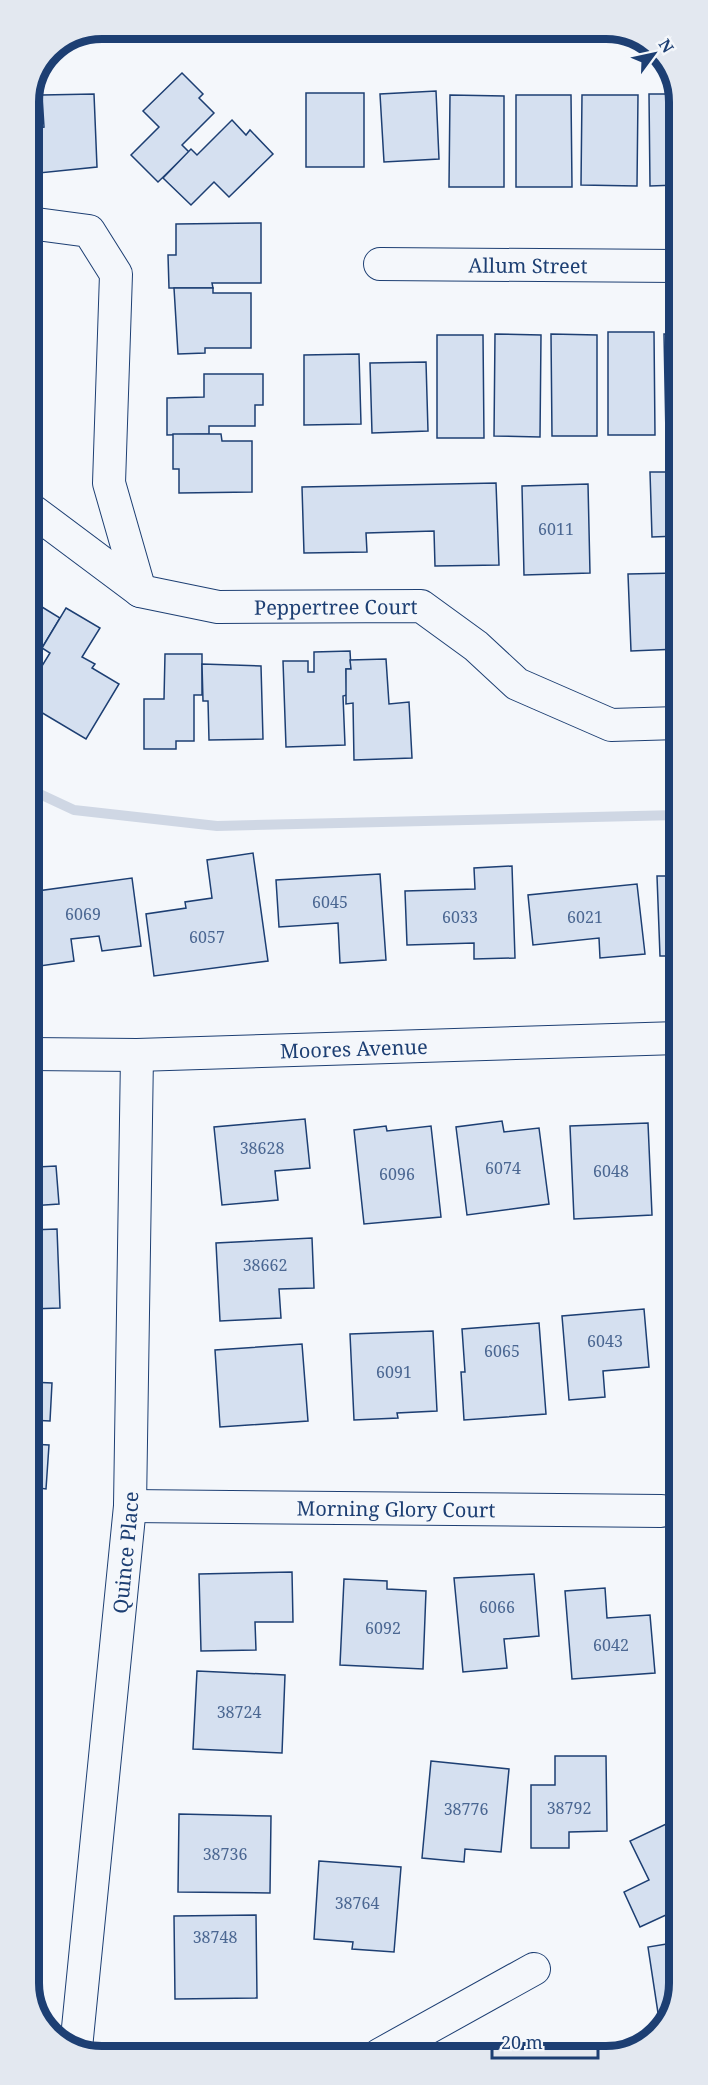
<svg xmlns="http://www.w3.org/2000/svg" width="708" height="2085" font-family="'Noto Serif',serif">
  <rect width="100%" height="100%" fill="#f4f7fb"/>
  <g fill="none" stroke-linecap="round" stroke-linejoin="round">
    <path stroke="#cfd7e4" stroke-width="10" d="M 29,789 L 74,810 L 217,826 L 678,815"/>
  </g>
  <g fill="#d5e0f0" stroke="#1d3f73" stroke-width="1.5">
    <path d="M 182,73 L 203,94 L 199,98 L 214,113 L 182,145 L 189,152 L 158,182 L 131,155 L 159,127 L 143,111 Z"/>
    <path d="M 436,91 L 439,159 L 384,162 L 380,94 Z"/>
    <path d="M 31,92 L 31,128 L 38,128 L 39,173 L 29,173 L 29,98 Z"/>
    <rect x="306" y="93" width="58" height="74"/>
    <path d="M 94,94 L 97,167 L 39,173 L 38,128 L 44,127 L 42,95 Z"/>
    <path d="M 649,94 L 677,94 L 677,185 L 650,186 Z"/>
    <path d="M 450,95 L 504,96 L 504,187 L 449,187 Z"/>
    <path d="M 516,95 L 571,95 L 572,187 L 516,187 Z"/>
    <path d="M 582,95 L 638,95 L 637,186 L 581,185 Z"/>
    <path d="M 232,120 L 246,135 L 250,130 L 273,154 L 229,197 L 214,182 L 191,205 L 163,178 L 191,149 L 197,155 Z"/>
    <path d="M 261,223 L 261,283 L 212,283 L 213,288 L 169,288 L 168,255 L 176,255 L 176,224 Z"/>
    <path d="M 174,288 L 213,288 L 213,293 L 251,293 L 251,348 L 205,348 L 205,353 L 178,354 Z"/>
    <path d="M 608,332 L 654,332 L 655,435 L 608,435 Z"/>
    <path d="M 495,334 L 541,335 L 540,437 L 494,436 Z"/>
    <path d="M 551,334 L 597,335 L 597,436 L 552,436 Z"/>
    <path d="M 664,334 L 677,334 L 678,435 L 666,435 Z"/>
    <path d="M 437,335 L 483,335 L 484,438 L 437,438 Z"/>
    <path d="M 359,354 L 361,424 L 304,425 L 304,355 Z"/>
    <path d="M 426,362 L 428,431 L 372,433 L 370,363 Z"/>
    <path d="M 204,374 L 263,374 L 263,405 L 255,405 L 255,426 L 209,426 L 209,434 L 167,435 L 167,398 L 204,397 Z"/>
    <path d="M 173,434 L 221,434 L 222,441 L 252,441 L 252,492 L 179,493 L 179,469 L 173,469 Z"/>
    <path d="M 650,472 L 678,472 L 678,536 L 652,537 Z"/>
    <path d="M 496,483 L 499,565 L 435,566 L 434,531 L 366,533 L 367,552 L 304,553 L 302,487 Z"/>
    <path d="M 588,484 L 590,573 L 524,575 L 522,486 Z"/>
    <path d="M 678,573 L 678,649 L 631,651 L 628,574 Z"/>
    <path d="M 29,599 L 60,618 L 42,648 L 37,647 L 29,660 Z"/>
    <path d="M 66,608 L 100,628 L 82,657 L 95,664 L 92,668 L 119,684 L 86,739 L 29,705 L 29,687 L 50,653 L 42,648 Z"/>
    <path d="M 350,651 L 351,669 L 346,669 L 347,695 L 343,696 L 345,745 L 286,747 L 283,661 L 308,661 L 308,672 L 314,672 L 314,652 Z"/>
    <path d="M 165,654 L 202,654 L 202,695 L 194,695 L 194,741 L 176,741 L 176,749 L 144,749 L 144,699 L 164,699 Z"/>
    <path d="M 386,659 L 389,704 L 409,702 L 412,758 L 354,760 L 353,703 L 346,704 L 346,669 L 351,669 L 350,660 Z"/>
    <path d="M 202,664 L 261,666 L 263,739 L 209,740 L 208,701 L 203,701 Z"/>
    <path d="M 253,853 L 268,961 L 154,976 L 146,914 L 186,908 L 185,902 L 212,898 L 207,860 Z"/>
    <path d="M 512,866 L 515,958 L 474,959 L 474,943 L 407,945 L 405,891 L 475,889 L 474,868 Z"/>
    <path d="M 380,874 L 386,960 L 340,963 L 338,923 L 279,927 L 276,880 Z"/>
    <path d="M 657,876 L 678,876 L 678,956 L 660,956 Z"/>
    <path d="M 132,878 L 141,946 L 102,951 L 99,936 L 71,939 L 74,961 L 33,967 L 30,940 L 30,892 Z"/>
    <path d="M 637,884 L 645,954 L 600,958 L 599,938 L 533,945 L 528,895 Z"/>
    <path d="M 305,1119 L 310,1168 L 275,1171 L 278,1200 L 222,1205 L 214,1127 Z"/>
    <path d="M 502,1121 L 504,1132 L 539,1128 L 549,1204 L 467,1215 L 456,1127 Z"/>
    <path d="M 648,1123 L 652,1215 L 574,1219 L 570,1126 Z"/>
    <path d="M 674,1124 L 678,1124 L 678,1172 Z"/>
    <path d="M 386,1126 L 387,1131 L 431,1126 L 441,1217 L 364,1224 L 354,1130 Z"/>
    <path d="M 30,1129 L 35,1129 L 37,1167 L 56,1166 L 59,1204 L 30,1206 Z"/>
    <path d="M 57,1229 L 60,1308 L 30,1309 L 30,1230 Z"/>
    <path d="M 312,1238 L 314,1288 L 279,1289 L 281,1318 L 220,1321 L 216,1243 Z"/>
    <path d="M 644,1309 L 649,1367 L 603,1371 L 605,1397 L 569,1400 L 562,1316 Z"/>
    <path d="M 539,1323 L 546,1414 L 464,1420 L 461,1372 L 465,1372 L 462,1329 Z"/>
    <path d="M 433,1331 L 437,1411 L 397,1413 L 398,1418 L 354,1420 L 350,1334 Z"/>
    <path d="M 302,1344 L 308,1421 L 220,1427 L 215,1350 Z"/>
    <path d="M 30,1382 L 52,1383 L 50,1421 L 30,1420 Z"/>
    <path d="M 30,1444 L 49,1445 L 46,1489 L 39,1488 L 36,1528 L 30,1527 Z"/>
    <path d="M 30,1551 L 31,1551 L 33,1630 L 30,1630 Z"/>
    <path d="M 292,1572 L 293,1622 L 255,1622 L 256,1650 L 201,1651 L 199,1574 Z"/>
    <path d="M 534,1574 L 539,1636 L 504,1639 L 507,1668 L 463,1672 L 454,1578 Z"/>
    <path d="M 344,1579 L 387,1581 L 387,1589 L 426,1591 L 423,1669 L 340,1665 Z"/>
    <path d="M 605,1588 L 607,1618 L 650,1615 L 655,1673 L 572,1679 L 565,1591 Z"/>
    <path d="M 197,1671 L 285,1675 L 282,1753 L 193,1749 Z"/>
    <path d="M 555,1756 L 606,1756 L 607,1831 L 569,1832 L 569,1848 L 531,1848 L 531,1785 L 555,1785 Z"/>
    <path d="M 431,1761 L 509,1769 L 501,1852 L 465,1849 L 464,1862 L 422,1858 Z"/>
    <path d="M 179,1814 L 271,1816 L 270,1893 L 178,1892 Z"/>
    <path d="M 679,1818 L 679,1909 L 640,1927 L 624,1892 L 649,1880 L 630,1841 Z"/>
    <path d="M 319,1861 L 401,1867 L 394,1952 L 352,1949 L 353,1942 L 314,1939 Z"/>
    <path d="M 256,1915 L 257,1998 L 175,1999 L 174,1916 Z"/>
    <path d="M 679,1942 L 679,1983 L 665,2025 L 660,2026 L 648,1947 Z"/>
  </g>
  <g fill="none" stroke-linecap="round" stroke-linejoin="round">
    <g stroke="#1d3f73" stroke-width="34">
      <g id="street">
        <path d="M 29,223 L 89,231 L 116,274 L 109,483 L 140,591"/>
        <path id="s1" d="M 380,264 L 677,266"/>
        <path id="s2" d="M 29,508 L 140,591 L 218,607 L 421,606 L 476,646 L 517,684 L 611,725 L 678,723"/>
        <path id="s3" d="M 30,1054 L 137,1055 L 678,1038"/>
        <path id="s4" d="M 130,1506 L 661,1511"/>
        <path id="s5" d="M 76,2048 L 130,1506 L 137,1055"/>
        <path d="M 379,2055 L 534,1969"/>
      </g>
    </g>
    <use href="#street" stroke="#f4f7fb" stroke-width="32"/>
  </g>
  <g text-anchor="middle" dominant-baseline="central" stroke-width="4.5" stroke-linejoin="round" paint-order="stroke">
    <g font-size="16" fill="#4b6792">
      <text x="556" y="529">6011</text>
      <text x="330" y="902">6045</text>
      <text x="83" y="914">6069</text>
      <text x="460" y="917">6033</text>
      <text x="585" y="917">6021</text>
      <text x="207" y="937">6057</text>
      <text x="262" y="1148">38628</text>
      <text x="503" y="1168">6074</text>
      <text x="611" y="1171">6048</text>
      <text x="397" y="1174">6096</text>
      <text x="265" y="1265">38662</text>
      <text x="605" y="1341">6043</text>
      <text x="502" y="1351">6065</text>
      <text x="394" y="1372">6091</text>
      <text x="497" y="1607">6066</text>
      <text x="383" y="1628">6092</text>
      <text x="611" y="1645">6042</text>
      <text x="239" y="1712">38724</text>
      <text x="569" y="1808">38792</text>
      <text x="466" y="1809">38776</text>
      <text x="225" y="1854">38736</text>
      <text x="357" y="1903">38764</text>
      <text x="215" y="1937">38748</text>
    </g>
    <g font-size="20" fill="#1d3f73" stroke="#f4f7fb">
      <text stroke="none"><textPath href="#s1" startOffset="148">Allum Street</textPath></text>
      <text stroke="none"><textPath href="#s2" startOffset="336">Peppertree Court</textPath></text>
      <text stroke="none"><textPath href="#s3" startOffset="324">Moores Avenue</textPath></text>
      <text stroke="none"><textPath href="#s4" startOffset="266">Morning Glory Court</textPath></text>
      <text stroke="none"><textPath href="#s5" startOffset="498">Quince Place</textPath></text>
    </g>
  </g>
  <path d="M0 0H708V2085H0ZM102 39H606A63 63 0 0 1 669 102V1983A63 63 0 0 1 606 2046H102A63 63 0 0 1 39 1983V102A63 63 0 0 1 102 39Z" fill="#e3e8f0" fill-rule="evenodd"/>
  <path fill="none" stroke="#1d3f73" stroke-width="8" d="M102 39H606A63 63 0 0 1 669 102V1983A63 63 0 0 1 606 2046H102A63 63 0 0 1 39 1983V102A63 63 0 0 1 102 39Z"/>
  <g transform="translate(654 54) rotate(57)" stroke="#f4f7fb" stroke-width="4.5" paint-order="stroke">
  <path d="M0-4.5L10 22L0 15L-10 22Z" fill="#1d3f73"/>
  <text y="-9" font-size="16" font-weight="bold" text-anchor="middle" fill="#1d3f73">N</text>
  </g>
  <path d="M492 2049v9h106v-9" fill="none" stroke="#1d3f73" stroke-width="3"/>
  <text x="501" y="2049" font-size="18" fill="#1d3f73" stroke="#f4f7fb" stroke-width="4.5" paint-order="stroke">20 m</text>
</svg>
